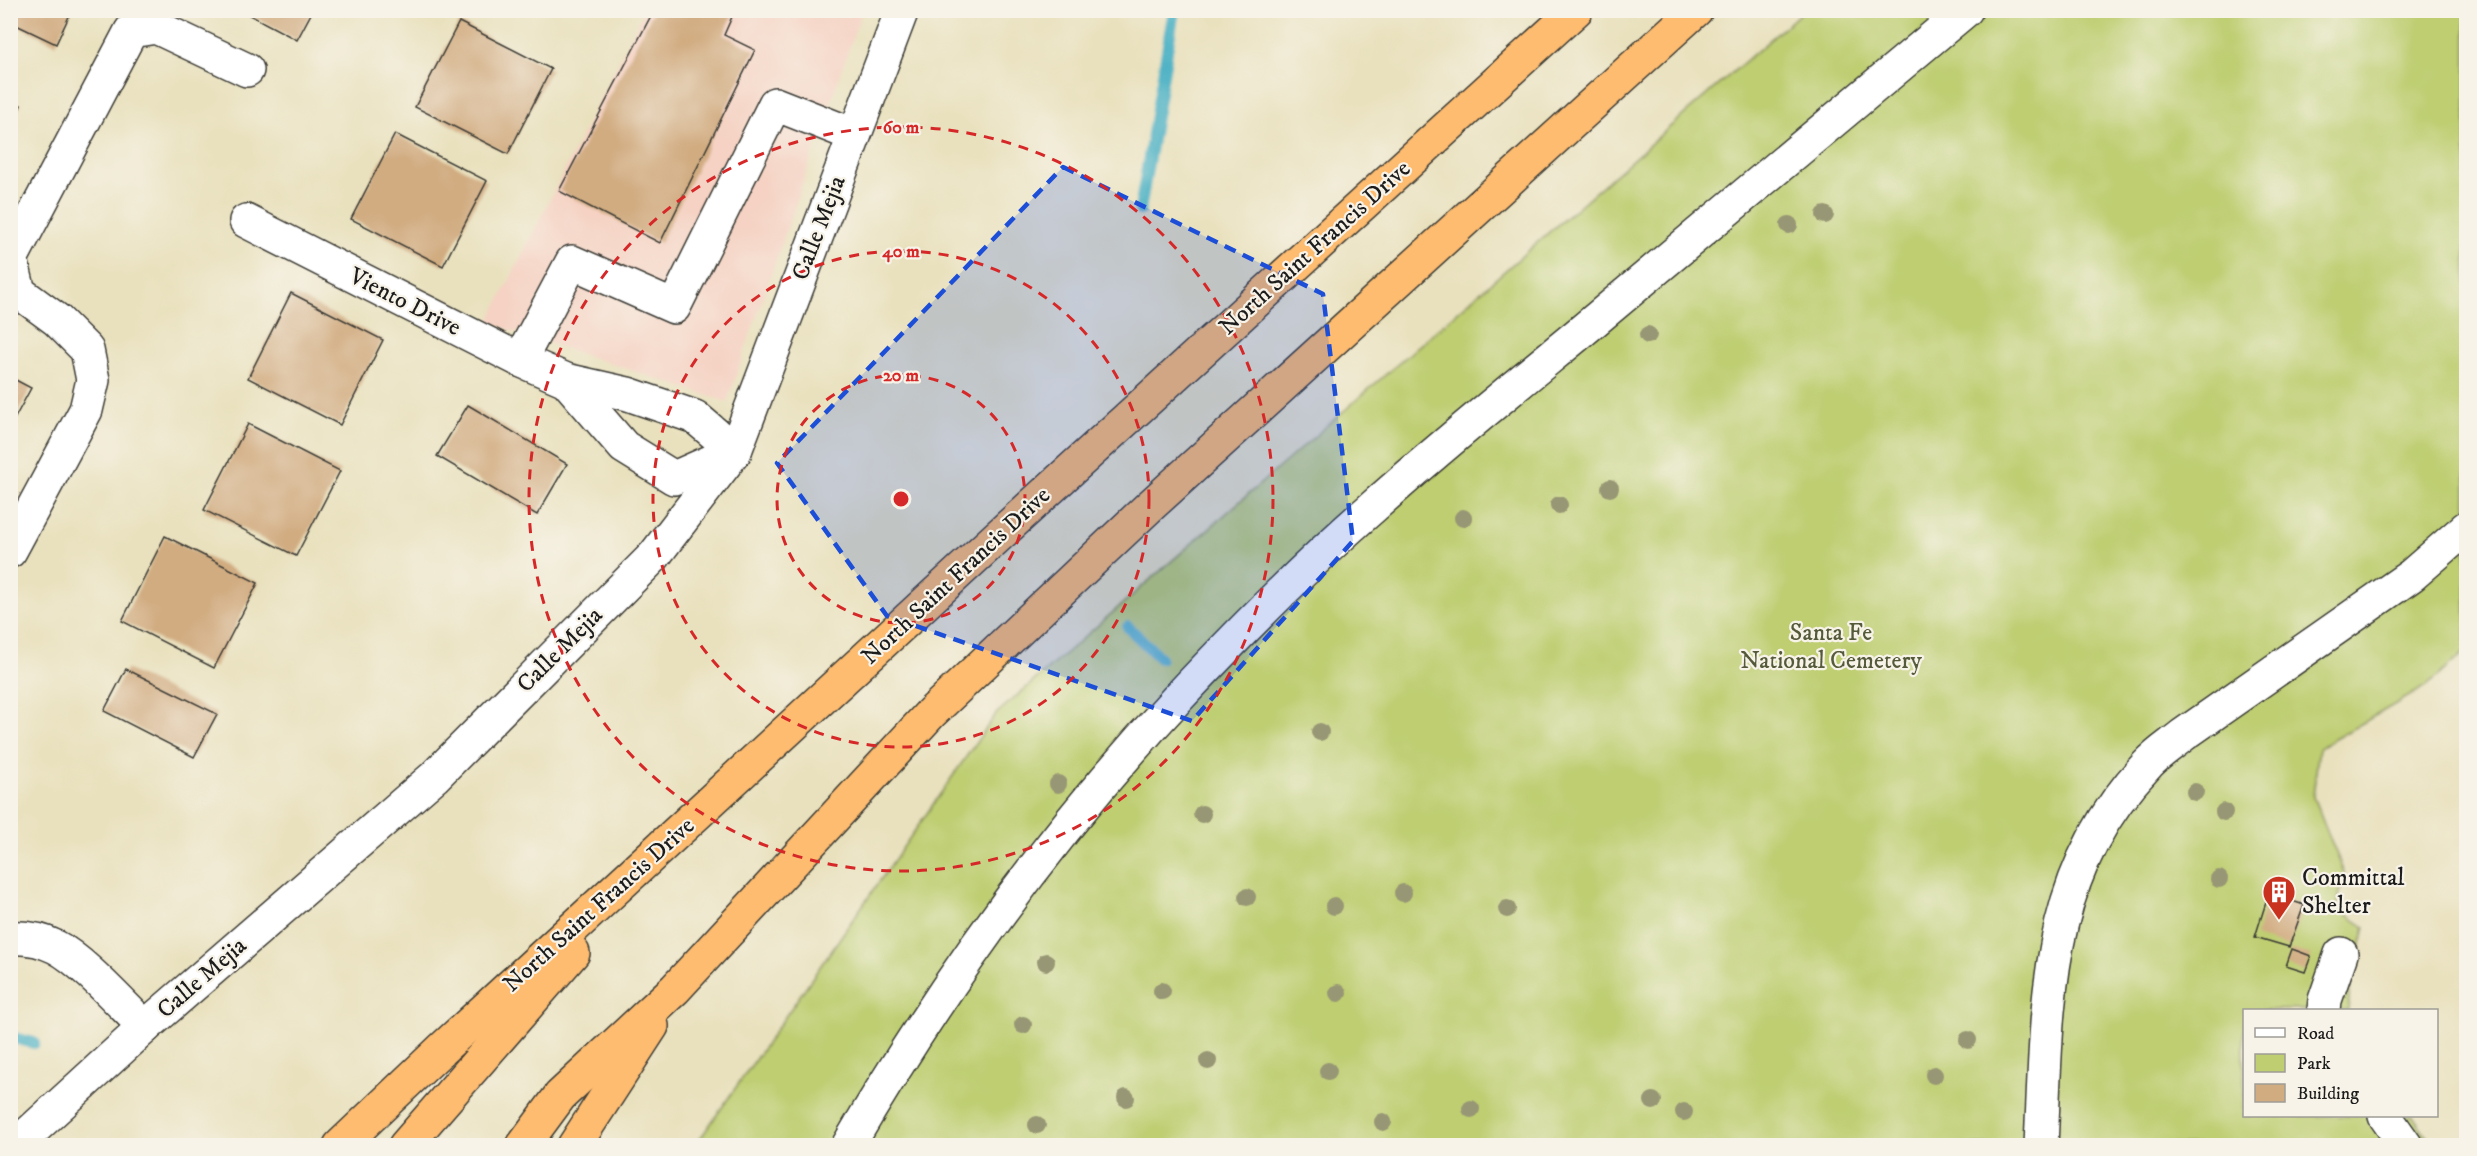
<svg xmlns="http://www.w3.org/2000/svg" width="2477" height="1156" font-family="'IM FELL DW Pica',serif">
  <rect width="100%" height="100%" fill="#f7f3e8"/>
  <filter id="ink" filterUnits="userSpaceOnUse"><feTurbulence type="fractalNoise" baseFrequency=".0167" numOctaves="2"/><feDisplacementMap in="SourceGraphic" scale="12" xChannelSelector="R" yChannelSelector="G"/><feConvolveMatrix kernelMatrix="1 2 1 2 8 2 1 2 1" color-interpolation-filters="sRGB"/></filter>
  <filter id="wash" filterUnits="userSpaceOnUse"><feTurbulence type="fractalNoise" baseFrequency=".008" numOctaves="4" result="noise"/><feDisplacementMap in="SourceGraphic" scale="24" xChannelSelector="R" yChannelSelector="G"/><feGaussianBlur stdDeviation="1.35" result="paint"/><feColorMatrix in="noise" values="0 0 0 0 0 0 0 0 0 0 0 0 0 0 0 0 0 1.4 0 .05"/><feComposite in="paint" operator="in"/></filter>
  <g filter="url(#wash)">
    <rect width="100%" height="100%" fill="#e9e1be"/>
    <path fill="#f5d2c3" d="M 644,11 L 862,11 L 727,402 L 488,323 Z"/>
    <path fill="#bece71" stroke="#6d7546" stroke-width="1.5" d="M 1803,11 L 2466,11 L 2466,651 L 2427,686 L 2319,748 L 2313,797 L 2344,872 L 2337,908 L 2365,927 L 2350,989 L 2348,1010 L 2244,1010 L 2244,1116 L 2413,1116 L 2430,1141 L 2430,1145 L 695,1146 L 996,714 Z"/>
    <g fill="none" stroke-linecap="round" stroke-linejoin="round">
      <g stroke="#45afc3" stroke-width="12">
        <path d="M 1140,210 L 1174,10"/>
        <path d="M 1128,627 L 1160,658"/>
        <path d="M 10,1037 L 34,1043"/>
      </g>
    </g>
    <g id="blocks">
      <g fill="#d1ac81">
        <path d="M 10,10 L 72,10 L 56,44 L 10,22 Z"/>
        <path d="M 240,10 L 313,10 L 297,40 Z"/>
        <path d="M 654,10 L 735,10 L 724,35 L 755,50 L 660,243 L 559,191 Z"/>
        <path d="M 778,10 L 795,10 L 792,17 Z"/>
        <path d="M 459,22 L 551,69 L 508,154 L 415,107 Z"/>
        <path d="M 10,100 L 21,105 L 10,129 Z"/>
        <path d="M 395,134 L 487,181 L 443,266 L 351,219 Z"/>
        <path d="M 291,293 L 383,340 L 340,425 L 248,378 Z"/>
        <path d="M 10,377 L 31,388 L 10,427 Z"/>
        <path d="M 468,405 L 567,464 L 537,515 L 437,456 Z"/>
        <path d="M 248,424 L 340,471 L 296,556 L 204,510 Z"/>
        <path d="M 165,536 L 258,583 L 214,668 L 122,621 Z"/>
        <path d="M 126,669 L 217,714 L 194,757 L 104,711 Z"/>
        <path d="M 2269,893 L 2304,905 L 2289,947 L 2255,937 Z"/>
        <path d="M 2292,949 L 2311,956 L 2305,972 L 2286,966 Z"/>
      </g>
    </g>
  </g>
  <g filter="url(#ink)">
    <use href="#blocks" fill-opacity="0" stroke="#3b3a34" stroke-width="1.5"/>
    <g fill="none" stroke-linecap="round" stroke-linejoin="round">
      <g stroke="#3b3a34" stroke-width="36">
        <g id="minor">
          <path d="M 246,221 L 520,360 L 566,380 L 628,394 L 695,417 L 735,451 L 674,478 L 624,447 L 566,380"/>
          <path d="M 520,360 L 572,262 L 674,307 L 775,104 L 854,135"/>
          <path d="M 10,551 L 86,410 L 93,380 L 87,350 L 57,320 L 19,292 L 11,259 L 131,31 L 156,27 L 247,70"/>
          <path d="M 10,938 C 25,937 42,940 56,947 C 83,961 122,1005 145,1027"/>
          <path d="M 2324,1010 L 2325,1000 L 2341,954"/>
          <path d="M 2385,1116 L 2406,1146"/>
          <path d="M 15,1146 L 145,1027 L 434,777 L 654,556 L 735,451 L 902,10"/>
          <path d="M 848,1146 C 941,987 1051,834 1177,699 C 1240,632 1304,567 1373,507 C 1439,448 1508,392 1576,336 C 1706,227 1836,119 1966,10"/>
          <path d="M 2041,1146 C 2048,1003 2042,875 2148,764 C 2158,753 2171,745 2183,735 L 2412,575 L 2466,528"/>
        </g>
      </g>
      <g stroke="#3b3a34" stroke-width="36">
        <g id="highway">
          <path d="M 340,1146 L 442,1049 L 996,538 L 1576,10"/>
          <path d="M 405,1146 L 573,953"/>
          <path d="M 523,1146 L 560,1096 L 675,989 L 931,713 L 1149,507 L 1696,10"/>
          <path d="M 574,1146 L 652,1026"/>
        </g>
      </g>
      <use href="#minor" stroke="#fff" stroke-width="33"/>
      <use href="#highway" stroke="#febc70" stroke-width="33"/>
    </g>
    <g fill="#989775">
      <circle cx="1825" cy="215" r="9"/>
      <circle cx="1789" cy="225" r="9"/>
      <circle cx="1648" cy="335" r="9"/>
      <circle cx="1610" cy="488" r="9"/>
      <circle cx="1559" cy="505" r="9"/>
      <circle cx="1463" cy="518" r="9"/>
      <circle cx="1320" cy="732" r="9"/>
      <circle cx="1058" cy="784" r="9"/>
      <circle cx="2195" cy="792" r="9"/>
      <circle cx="2224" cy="812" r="9"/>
      <circle cx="1202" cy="814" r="9"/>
      <circle cx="2219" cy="879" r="9"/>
      <circle cx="1403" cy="893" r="9"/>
      <circle cx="1247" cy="897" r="9"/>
      <circle cx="1334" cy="906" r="9"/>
      <circle cx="1507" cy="909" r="9"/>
      <circle cx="1046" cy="962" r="9"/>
      <circle cx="1162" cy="991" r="9"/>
      <circle cx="1338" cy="993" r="9"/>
      <circle cx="1023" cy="1025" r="9"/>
      <circle cx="1968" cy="1040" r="9"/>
      <circle cx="1208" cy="1061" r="9"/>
      <circle cx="1328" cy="1071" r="9"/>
      <circle cx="1934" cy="1075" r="9"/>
      <circle cx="1126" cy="1098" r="9"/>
      <circle cx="1653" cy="1101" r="9"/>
      <circle cx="1471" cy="1109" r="9"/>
      <circle cx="1684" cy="1112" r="9"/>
      <circle cx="1383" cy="1122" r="9"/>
      <circle cx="1037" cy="1125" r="9"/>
    </g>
  </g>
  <path fill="#1d4ed8" fill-opacity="0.2" stroke="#1d4ed8" stroke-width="4.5" stroke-dasharray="12 8" stroke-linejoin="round" d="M 1063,167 L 1323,294 L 1353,541 L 1192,721 L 887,616 L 777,463 Z"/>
  <g fill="none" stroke="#d62828" stroke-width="3" stroke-dasharray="10 8">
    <circle cx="901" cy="499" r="124"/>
    <circle cx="901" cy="499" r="248"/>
    <circle cx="901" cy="499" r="372"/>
  </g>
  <defs>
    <g id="building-pin" transform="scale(1.725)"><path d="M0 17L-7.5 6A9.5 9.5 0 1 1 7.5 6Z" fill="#c8321e" stroke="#f7f3e8"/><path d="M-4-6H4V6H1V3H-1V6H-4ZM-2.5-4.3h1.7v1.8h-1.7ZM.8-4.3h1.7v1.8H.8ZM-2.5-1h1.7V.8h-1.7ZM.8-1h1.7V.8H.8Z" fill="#fff"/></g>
  </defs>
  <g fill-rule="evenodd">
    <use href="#building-pin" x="2279" y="892"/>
  </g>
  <g text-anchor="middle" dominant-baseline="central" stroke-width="4.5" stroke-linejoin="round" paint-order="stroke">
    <g font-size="24" fill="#1c1c1c" stroke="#f7f3e8">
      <text transform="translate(819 228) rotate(-69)">Calle Mejia</text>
      <text transform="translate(1315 248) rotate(-42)">North Saint Francis Drive</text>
      <text transform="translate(405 302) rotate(27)">Viento Drive</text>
      <text transform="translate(956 576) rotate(-43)">North Saint Francis Drive</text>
      <text transform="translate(560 650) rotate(-45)">Calle Mejia</text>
      <text transform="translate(599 905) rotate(-42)">North Saint Francis Drive</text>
      <text transform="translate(202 978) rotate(-41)">Calle Mejia</text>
    </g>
    <g font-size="24" fill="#555a3a" stroke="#f7f3e8">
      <text x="1831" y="633">Santa Fe<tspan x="1831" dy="28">National Cemetery</tspan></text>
    </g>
    <g font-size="24" fill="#1c1c1c" stroke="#f7f3e8" text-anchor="start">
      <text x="2302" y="878">Committal<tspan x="2302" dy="28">Shelter</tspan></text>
    </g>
  </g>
  <circle cx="901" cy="499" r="9" fill="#d62828" stroke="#f7f3e8" stroke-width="3"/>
  <g font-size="18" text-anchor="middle" font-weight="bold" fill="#d62828" stroke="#f7f3e8" stroke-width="4.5" stroke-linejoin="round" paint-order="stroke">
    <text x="901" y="133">60 m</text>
    <text x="901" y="257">40 m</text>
    <text x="901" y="381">20 m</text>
  </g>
  <rect width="2477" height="1156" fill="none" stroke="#f7f3e8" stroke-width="36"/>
  <rect x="2243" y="1009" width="195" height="108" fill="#f7f3e8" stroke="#9f9d96" stroke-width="1.5"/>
  <rect x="2255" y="1028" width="30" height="9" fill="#ffffff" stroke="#9f9d96" stroke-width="1.5"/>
  <text x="2297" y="1039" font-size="18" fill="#1c1c1c">Road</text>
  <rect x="2255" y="1054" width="30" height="18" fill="#bece71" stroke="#9f9d96" stroke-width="1.5"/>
  <text x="2297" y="1069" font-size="18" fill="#1c1c1c">Park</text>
  <rect x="2255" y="1084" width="30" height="18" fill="#d1ac81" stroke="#9f9d96" stroke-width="1.5"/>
  <text x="2297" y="1099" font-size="18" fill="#1c1c1c">Building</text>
</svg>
